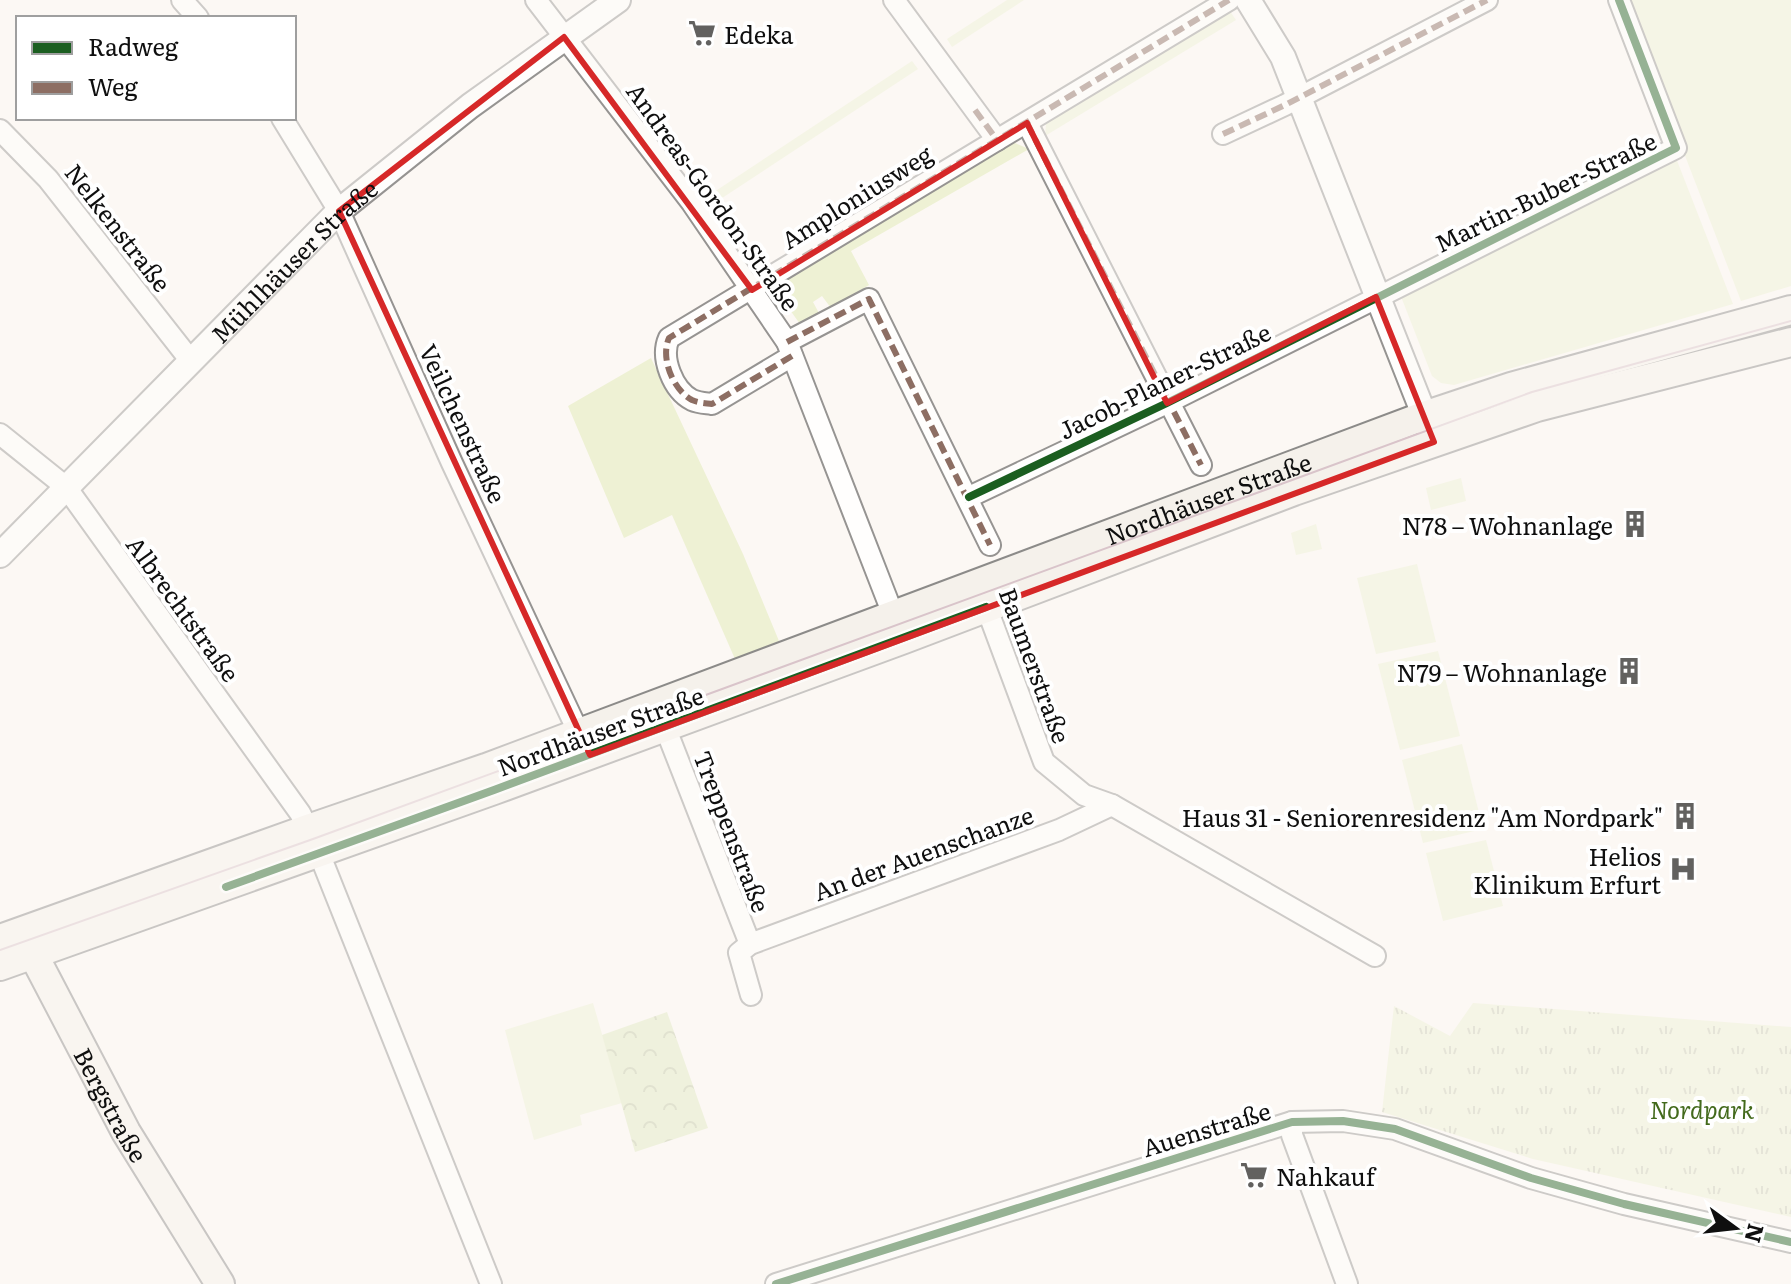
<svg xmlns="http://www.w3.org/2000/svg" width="1791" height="1284" font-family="Literata,serif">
  <defs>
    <pattern id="forest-crowns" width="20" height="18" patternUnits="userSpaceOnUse" patternTransform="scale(2)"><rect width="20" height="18" fill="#e1e9c1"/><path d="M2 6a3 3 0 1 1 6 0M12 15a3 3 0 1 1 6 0" fill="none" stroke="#c0c7a5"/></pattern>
    <pattern id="park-tufts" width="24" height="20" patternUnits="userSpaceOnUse" patternTransform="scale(2)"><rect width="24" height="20" fill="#eef1d4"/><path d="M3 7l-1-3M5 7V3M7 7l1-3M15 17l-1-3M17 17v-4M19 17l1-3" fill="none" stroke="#cbcdb5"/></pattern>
  </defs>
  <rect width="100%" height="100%" fill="#fcf8f4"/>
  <g fill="#eef1d4">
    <path d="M 1007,0 L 1024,0 L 952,47 L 947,39 Z"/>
    <path d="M 1625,0 L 1791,0 L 1791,286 L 1741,301 Z"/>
    <path d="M 1229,10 L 1236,20 L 1045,136 L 1046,124 L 1051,117 Z"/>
    <path d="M 912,61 L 918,69 L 713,204 L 708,196 Z"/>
    <path d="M 1015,143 L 1029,149 L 851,251 L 869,285 L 831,308 L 822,296 L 813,302 L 820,315 L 800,324 L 775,289 L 777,282 L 1009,144 Z"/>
    <path d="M 1676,158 L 1733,304 L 1454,385 L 1441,383 L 1432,376 L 1400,294 Z"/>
    <path d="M 651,358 L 743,554 L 779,641 L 735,659 L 672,515 L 624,538 L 568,406 Z"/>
    <path d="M 1461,478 L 1466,501 L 1431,510 L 1426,488 Z"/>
    <path d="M 1316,524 L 1322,549 L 1296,555 L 1291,533 Z"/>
    <path d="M 1417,564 L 1436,642 L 1376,654 L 1357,578 Z"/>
    <path d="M 1438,651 L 1460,736 L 1400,750 L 1378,664 Z"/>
    <path d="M 1462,744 L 1483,829 L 1423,843 L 1402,760 Z"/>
    <path d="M 1486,840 L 1503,906 L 1443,921 L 1426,853 Z"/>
    <path d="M 593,1003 L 622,1103 L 580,1115 L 582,1125 L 534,1140 L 505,1030 Z"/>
  </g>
  <path fill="url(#forest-crowns)" d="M 667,1012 L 708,1128 L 635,1152 L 602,1035 Z"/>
  <path fill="url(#park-tufts)" d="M 1473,1003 L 1791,1027 L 1791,1217 L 1533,1159 L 1382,1112 L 1394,1006 L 1450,1036 Z"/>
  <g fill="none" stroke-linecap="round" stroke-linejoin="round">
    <g stroke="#969492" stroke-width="24">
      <g id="minor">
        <path d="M 182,0 L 198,18"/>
        <path d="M 536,0 L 692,203 L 787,342 L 894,617"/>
        <path d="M 894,0 L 997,140"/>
        <path d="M 282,118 L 339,211 L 452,463 L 584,744"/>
        <path d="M 1027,123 L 1201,465"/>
        <path d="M 0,130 L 48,179 L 191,361"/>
        <path d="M 1223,134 L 1285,105 L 1487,0"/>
        <path d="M 787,342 L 869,299 L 990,545"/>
        <path d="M 792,356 L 712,404 C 705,403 699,403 692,400 C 673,390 660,358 669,338 L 1229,0"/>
        <path d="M 0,434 L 66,487 L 300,813 L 308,829"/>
        <path d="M 969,497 L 1167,403 L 1676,148 L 1619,0"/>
        <path d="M 983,598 L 1044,762 L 1084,795 L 1112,805 L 1375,956"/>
        <path d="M 665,727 L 750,944"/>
        <path d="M 319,853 L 491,1284"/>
        <path d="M 751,995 L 739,953 L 750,944 L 1059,830 L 1112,805"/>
        <path d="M 1292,1122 L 1292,1135 L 1347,1284"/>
        <path d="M 776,1284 L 1292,1122 L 1343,1121 L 1395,1129 L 1531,1178 L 1624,1204 L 1791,1242"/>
      </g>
    </g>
    <g stroke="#969492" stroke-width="28">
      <g id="tertiary">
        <path d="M 1248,0 L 1283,57 L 1431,432"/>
        <path id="s1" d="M 0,555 L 339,211 L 470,106 L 618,0"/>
      </g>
    </g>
    <g stroke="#8c8b89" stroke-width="32">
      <g id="secondary">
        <path id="s2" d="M 0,939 L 308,829 L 486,768 L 1424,416 L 1511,387 L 1791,310"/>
        <path id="s3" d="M 22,942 L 33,954 L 126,1132 L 220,1284"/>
        <path d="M 0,966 L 494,790 L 904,639 L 1294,491 L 1537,407 L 1791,342"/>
      </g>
    </g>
    <use href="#minor" stroke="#fffefd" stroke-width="20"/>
    <use href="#tertiary" stroke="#fffefd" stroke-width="24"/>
    <use href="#secondary" stroke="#f5f1eb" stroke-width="28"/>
    <path stroke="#d9c4ca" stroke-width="2" d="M 0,950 L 313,839 L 1532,392 L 1791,321"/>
    <g stroke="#8d6e63" stroke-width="6" stroke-dasharray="12 6" stroke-linecap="butt">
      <path d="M 975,110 L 997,140"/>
      <path d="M 1027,123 L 1201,465"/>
      <path d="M 1223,134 L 1285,105 L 1487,0"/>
      <path d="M 787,342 L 869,299 L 990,545"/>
      <path d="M 792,356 L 712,404 C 705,403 699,403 692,400 C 673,390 660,358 669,338 L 1229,0"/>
    </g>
    <g stroke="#fff" stroke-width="13">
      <g id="cycleway">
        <path d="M 969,497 L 1167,403 L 1676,148 L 1619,0"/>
        <path d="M 226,887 L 494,790 L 986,607"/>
        <path d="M 776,1284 L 1292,1122 L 1343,1121 L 1395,1129 L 1531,1178 L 1624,1204 L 1791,1242"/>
      </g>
    </g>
    <use href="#cycleway" stroke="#1b5e20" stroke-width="8"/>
  </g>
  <path d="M0 0H1791V1284H0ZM 564,37 L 752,290 L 1027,123 L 1167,403 L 1376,297 L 1434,442 L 590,755 L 339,211 Z" fill="#fcf8f4" fill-opacity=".55" fill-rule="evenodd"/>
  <path fill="none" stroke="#d62828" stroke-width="6" stroke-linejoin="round" d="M 564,37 L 752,290 L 1027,123 L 1167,403 L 1376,297 L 1434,442 L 590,755 L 339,211 Z"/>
  <defs>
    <g id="supermarket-bare" transform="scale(2.16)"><path d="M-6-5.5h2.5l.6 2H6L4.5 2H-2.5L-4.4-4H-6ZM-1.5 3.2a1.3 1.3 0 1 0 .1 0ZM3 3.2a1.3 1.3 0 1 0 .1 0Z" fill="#62615f" stroke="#fff" stroke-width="2.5" paint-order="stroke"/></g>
    <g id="building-bare" transform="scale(2.16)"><path d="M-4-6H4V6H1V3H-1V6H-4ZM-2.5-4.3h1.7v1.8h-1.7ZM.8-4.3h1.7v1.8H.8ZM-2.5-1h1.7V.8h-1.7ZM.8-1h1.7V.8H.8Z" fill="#62615f" stroke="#fff" stroke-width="2.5" paint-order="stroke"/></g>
    <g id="hospital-bare" transform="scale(2.16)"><path d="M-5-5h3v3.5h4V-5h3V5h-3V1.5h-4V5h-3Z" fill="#62615f" stroke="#fff" stroke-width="2.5" paint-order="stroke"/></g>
  </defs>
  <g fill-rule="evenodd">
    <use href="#supermarket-bare" x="702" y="33"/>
    <use href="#building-bare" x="1635" y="524"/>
    <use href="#building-bare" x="1629" y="671"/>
    <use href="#building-bare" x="1685" y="816"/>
    <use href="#hospital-bare" x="1683" y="869"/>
    <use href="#supermarket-bare" x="1254" y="1175"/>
  </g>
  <g text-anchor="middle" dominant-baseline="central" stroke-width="8" stroke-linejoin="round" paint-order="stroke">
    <g font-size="24" fill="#0f0f0f" stroke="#fff" text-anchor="end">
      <text x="724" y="33" text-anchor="start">Edeka</text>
      <text x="1613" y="524">N78 – Wohnanlage</text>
      <text x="1607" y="671">N79 – Wohnanlage</text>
      <text x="1663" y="816">Haus 31 - Seniorenresidenz "Am Nordpark"</text>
      <text x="1661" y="855">Helios<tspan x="1661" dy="28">Klinikum Erfurt</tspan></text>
      <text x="1276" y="1175" text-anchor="start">Nahkauf</text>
    </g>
    <g font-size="24" fill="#0f0f0f" stroke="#fff">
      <text transform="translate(1545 191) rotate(-26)">Martin-Buber-Straße</text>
      <text transform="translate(714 196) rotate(54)">Andreas-Gordon-Straße</text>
      <text transform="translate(856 196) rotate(-32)">Amploniusweg</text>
      <text transform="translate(119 227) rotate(52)">Nelkenstraße</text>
      <text stroke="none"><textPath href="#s1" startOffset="416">Mühlhäuser Straße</textPath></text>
      <text transform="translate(1164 380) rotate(-26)">Jacob-Planer-Straße</text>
      <text transform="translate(464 423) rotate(65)">Veilchenstraße</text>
      <text stroke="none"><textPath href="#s2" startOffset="1286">Nordhäuser Straße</textPath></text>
      <text transform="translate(184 608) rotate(54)">Albrechtstraße</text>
      <text transform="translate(1036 665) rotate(70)">Baumerstraße</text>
      <text transform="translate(600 730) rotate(-20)">Nordhäuser Straße</text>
      <text transform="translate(733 831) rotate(69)">Treppenstraße</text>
      <text transform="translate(923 852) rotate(-20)">An der Auenschanze</text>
      <text stroke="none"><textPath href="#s3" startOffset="186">Bergstraße</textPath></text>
      <text transform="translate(1206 1128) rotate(-17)">Auenstraße</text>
    </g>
    <g font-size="24" font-style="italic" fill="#436a1c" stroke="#fff">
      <text x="1702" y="1108">Nordpark</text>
    </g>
  </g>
  <rect x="16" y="16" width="280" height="104" fill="#ffffff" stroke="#9f9f9f" stroke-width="2"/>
  <rect x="32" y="42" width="40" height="12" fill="#1b5e20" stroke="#9f9f9f" stroke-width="2"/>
  <text x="88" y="56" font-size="24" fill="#0f0f0f">Radweg</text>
  <rect x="32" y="82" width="40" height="12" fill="#8d6e63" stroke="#9f9f9f" stroke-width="2"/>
  <text x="88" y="96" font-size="24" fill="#0f0f0f">Weg</text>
  <g transform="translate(1735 1228) rotate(105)" stroke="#ffffff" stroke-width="6" paint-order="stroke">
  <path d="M0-6L14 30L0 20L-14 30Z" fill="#0f0f0f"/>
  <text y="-12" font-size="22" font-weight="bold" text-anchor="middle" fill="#0f0f0f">N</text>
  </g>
</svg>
